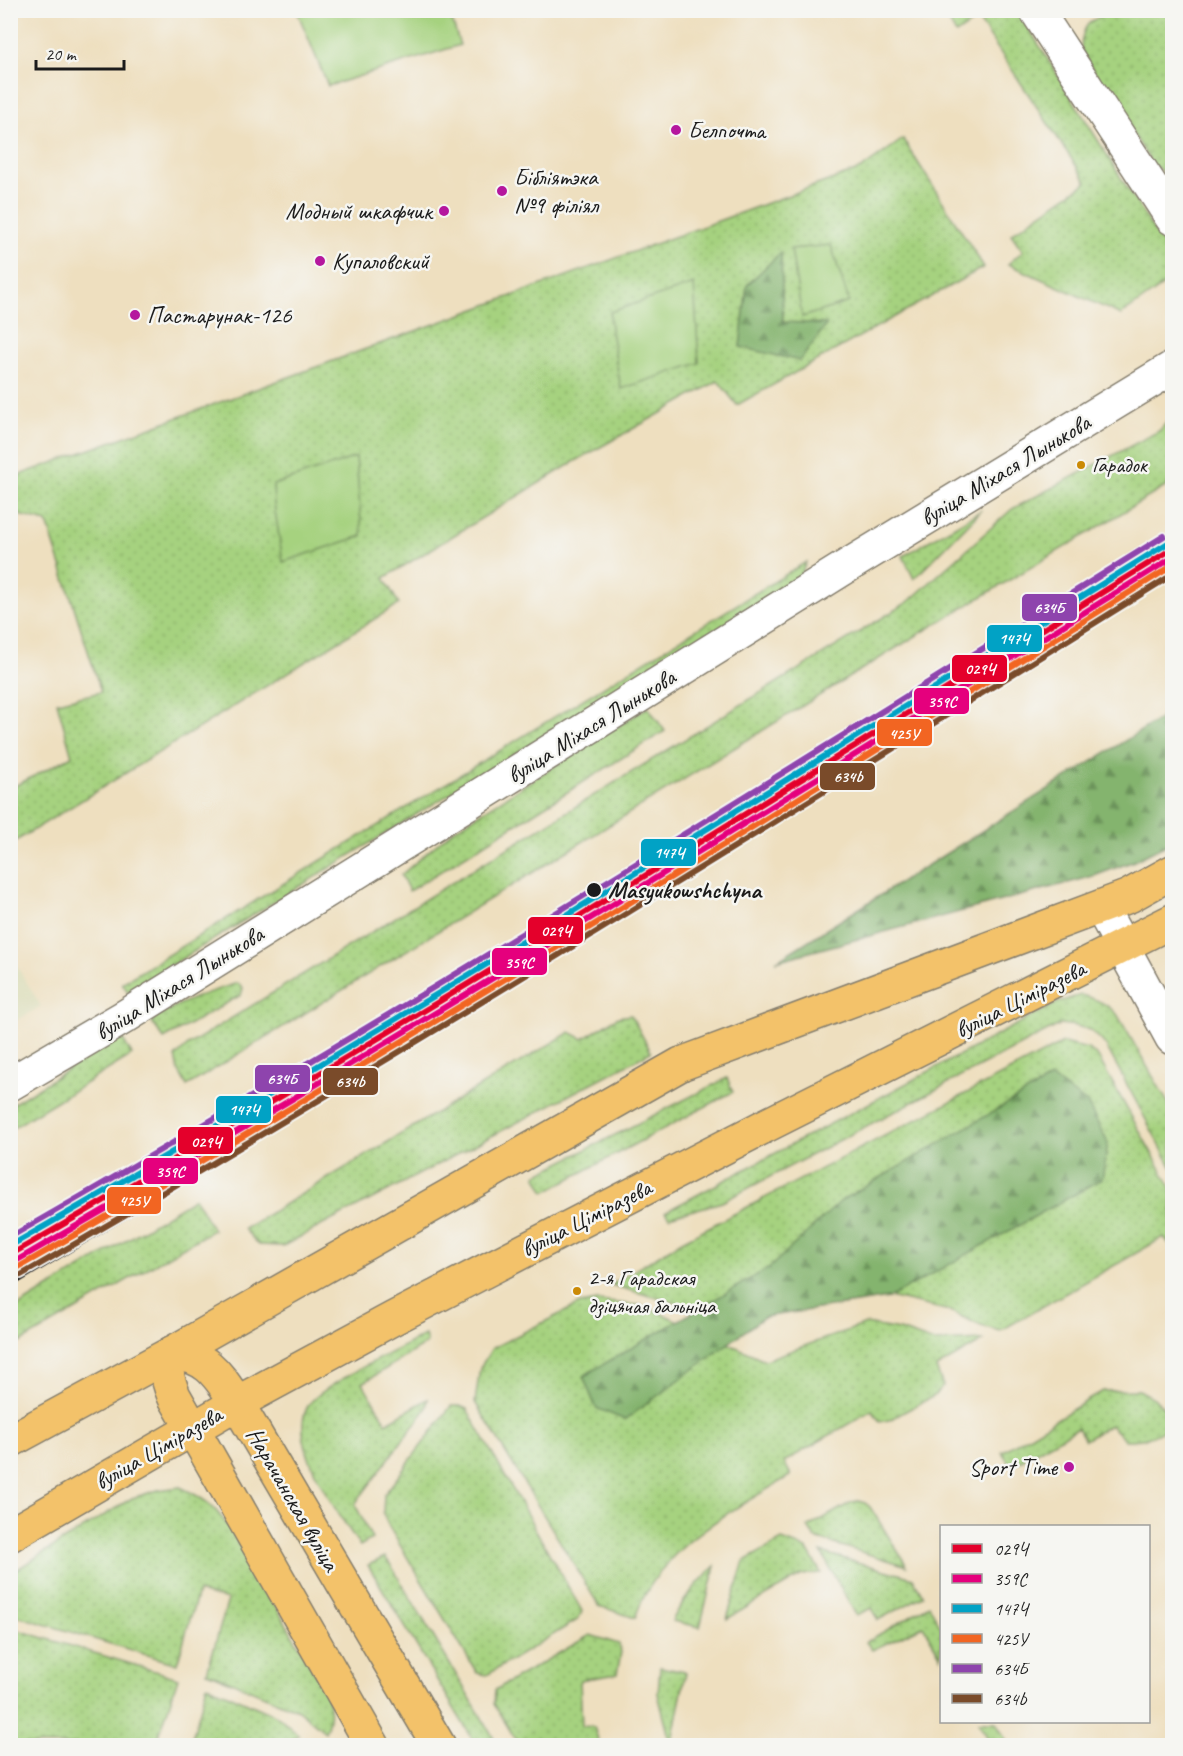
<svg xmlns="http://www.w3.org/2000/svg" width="1183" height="1756" font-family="Caveat,sans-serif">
  <defs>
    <pattern id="grass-dots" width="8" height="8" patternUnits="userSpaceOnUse" patternTransform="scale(1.5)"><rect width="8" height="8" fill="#a6d27f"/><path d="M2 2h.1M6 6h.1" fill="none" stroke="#8eb46d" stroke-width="1.8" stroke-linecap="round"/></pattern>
    <pattern id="forest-firs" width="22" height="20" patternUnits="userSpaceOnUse" patternTransform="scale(1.5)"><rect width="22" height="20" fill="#84b46e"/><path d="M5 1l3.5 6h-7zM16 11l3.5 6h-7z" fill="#6b925a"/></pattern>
  </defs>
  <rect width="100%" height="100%" fill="#f6f6f2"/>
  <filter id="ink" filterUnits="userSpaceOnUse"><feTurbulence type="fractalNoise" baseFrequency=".0167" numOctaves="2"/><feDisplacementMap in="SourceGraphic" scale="12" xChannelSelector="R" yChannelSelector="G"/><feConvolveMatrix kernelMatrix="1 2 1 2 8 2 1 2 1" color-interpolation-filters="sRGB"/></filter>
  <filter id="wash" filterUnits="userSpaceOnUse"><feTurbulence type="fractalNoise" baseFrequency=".008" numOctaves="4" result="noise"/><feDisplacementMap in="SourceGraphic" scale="24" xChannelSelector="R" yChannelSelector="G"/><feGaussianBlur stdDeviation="1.35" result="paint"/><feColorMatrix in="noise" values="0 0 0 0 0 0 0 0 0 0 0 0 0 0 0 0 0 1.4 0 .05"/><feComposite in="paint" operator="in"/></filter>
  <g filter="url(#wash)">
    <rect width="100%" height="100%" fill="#eedfbf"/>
    <path fill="#dddebc" d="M 10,955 L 41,1006 L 11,1024 L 10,1024 Z"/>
    <g fill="url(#grass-dots)" stroke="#61774e" stroke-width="1.5">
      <path d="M 943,11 L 1018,11 L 1172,260 L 1172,279 L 1121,315 L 1008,264 L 1023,251 L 1011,234 L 1087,182 L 978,19 L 956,34 Z"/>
      <path d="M 1114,11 L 1172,11 L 1172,181 L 1169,176 L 1152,164 L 1081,51 C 1081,23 1090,20 1114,11 Z"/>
      <path d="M 903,139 L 984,267 L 737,405 L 718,381 L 572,463 L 384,578 L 399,604 L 11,844 L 11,788 L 72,756 L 57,702 L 101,692 L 47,522 L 14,514 L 11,501 L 11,478 L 861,169 Z"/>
      <path d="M 1172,417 L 1172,483 L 919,634 L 187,1086 L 178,1070 L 175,1057 L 188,1045 L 908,602 L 1012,509 L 1159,431 Z"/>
      <path d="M 982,510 L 914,579 L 903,556 Z"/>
      <path d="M 806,562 L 801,575 L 773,595 L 128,992 L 122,983 Z"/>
      <path d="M 648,707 L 665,731 L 409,891 L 401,875 L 452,831 Z"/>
      <path d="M 238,983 L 243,988 L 241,995 L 164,1039 L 152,1022 C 168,1005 215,990 238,983 Z"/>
      <path d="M 1081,995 C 1096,999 1106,1003 1117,1014 L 1172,1110 L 1172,1168 L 1106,1046 C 1091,1027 1084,1027 1061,1024 L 722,1202 L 669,1217 L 665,1212 L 1059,1002 Z"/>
      <path d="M 631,1015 L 651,1052 L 283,1246 L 259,1245 L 244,1229 L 570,1032 L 583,1039 L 618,1017 Z"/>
      <path d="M 121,1036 L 132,1055 L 11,1129 L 11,1105 Z"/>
      <path d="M 1063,1043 L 1088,1049 L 1098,1057 L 1172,1189 L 1172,1248 L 1164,1237 L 1000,1331 L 981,1326 L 950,1311 L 876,1294 L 764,1317 L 690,1307 L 611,1285 L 682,1241 Z"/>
      <path d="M 727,1078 L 733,1092 L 545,1192 L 536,1175 Z"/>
      <path d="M 195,1198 L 213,1230 L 11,1348 L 11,1311 Z"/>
      <path d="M 598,1301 L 645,1306 L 765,1360 L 866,1324 L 900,1330 L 934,1342 L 984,1340 L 936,1368 L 943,1386 L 936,1395 L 889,1420 L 880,1422 L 872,1410 L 784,1462 L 791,1475 C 729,1513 660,1545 635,1618 L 599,1606 L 475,1402 L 480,1368 L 492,1348 L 580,1304 Z"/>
      <path d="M 425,1335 L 427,1343 L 363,1383 L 386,1423 L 428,1399 L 426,1409 L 355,1504 L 372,1539 L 360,1546 C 339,1514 286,1444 308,1406 C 319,1386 401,1348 425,1335 Z"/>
      <path d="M 1139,1390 L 1154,1398 L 1165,1409 L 1165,1429 C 1152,1439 1140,1440 1125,1440 L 1110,1425 L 1085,1440 L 1078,1428 L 1011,1466 L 1002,1452 L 1103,1391 Z"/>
      <path d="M 451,1406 L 460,1406 L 467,1409 L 582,1611 L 579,1619 L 487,1675 L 477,1673 L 389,1527 L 383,1514 L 384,1495 Z"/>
      <path d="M 180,1487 C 209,1500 217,1509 234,1535 L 325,1690 C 330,1706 332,1716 325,1732 L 298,1710 L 207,1672 L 228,1600 L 198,1592 L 177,1664 L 11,1614 L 11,1573 L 132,1498 L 158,1490 Z"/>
      <path d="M 858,1501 L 865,1503 L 870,1507 L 907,1566 L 815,1538 L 808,1527 L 852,1502 Z"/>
      <path d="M 782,1540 L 807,1549 L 821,1573 L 802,1575 L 727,1619 L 744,1561 Z"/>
      <path d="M 821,1552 L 913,1578 L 923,1596 L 878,1620 L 872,1608 L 856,1615 Z"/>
      <path d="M 385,1557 L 392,1567 L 498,1745 L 476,1745 L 368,1565 Z"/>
      <path d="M 715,1566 L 700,1627 L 672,1621 C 684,1598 697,1583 715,1566 Z"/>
      <path d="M 929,1605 L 941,1627 L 941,1657 L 923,1626 L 872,1650 L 866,1642 Z"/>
      <path d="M 11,1628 L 178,1678 L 156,1745 L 11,1745 Z"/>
      <path d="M 590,1635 L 619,1644 L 621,1652 L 617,1674 L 580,1680 L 582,1726 L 594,1727 L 600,1745 L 519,1745 L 494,1704 L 495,1690 Z"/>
      <path d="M 660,1667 L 686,1672 L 671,1745 L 658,1694 Z"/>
      <path d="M 207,1685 L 279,1717 L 299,1735 L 282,1745 L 190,1745 Z"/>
      <path d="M 978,1722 L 996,1722 L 1009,1745 L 992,1745 Z"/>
    </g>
    <g fill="url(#forest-firs)" stroke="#506845" stroke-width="1.5">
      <path d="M 781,252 L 783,322 L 827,324 L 800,361 L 740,347 L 747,285 Z"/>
      <path d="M 1172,711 L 1172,842 L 1134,861 L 1094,876 L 776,961 Z"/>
      <path d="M 1051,1078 L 1087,1103 L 1108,1143 L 1102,1179 L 889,1298 L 764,1317 L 625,1420 L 596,1408 L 583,1376 L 769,1268 L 842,1200 Z"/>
    </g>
    <g fill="#a6d27f" stroke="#61774e" stroke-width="1.5">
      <path d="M 297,11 L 449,11 L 460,45 L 328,86 Z"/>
      <path d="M 831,245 L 849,302 L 802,317 L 791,249 Z"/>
      <path d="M 694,284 L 699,363 L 621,389 L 611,331 L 610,312 Z"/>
      <path d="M 356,457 L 362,536 L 283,562 L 274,504 L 273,485 Z"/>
    </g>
  </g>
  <g filter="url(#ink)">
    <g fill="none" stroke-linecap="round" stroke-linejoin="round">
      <g stroke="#857e6e" stroke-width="36">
        <g id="minor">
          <path d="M 1036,10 L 1172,218"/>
          <path d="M 1101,907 L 1172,1038"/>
          <path d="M 10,1084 L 126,1016 L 844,568 L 1172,368"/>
        </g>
      </g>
      <g stroke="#857e6e" stroke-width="36">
        <g id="major">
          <path d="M 172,1353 C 208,1356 218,1375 237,1403 L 439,1746"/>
          <path d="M 172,1353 C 163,1368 168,1380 174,1396 L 373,1746"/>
          <path d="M 10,1441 L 172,1353 L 681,1064 L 1129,896 L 1172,872"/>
          <path d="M 10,1535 L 237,1403 L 394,1318 L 767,1125 L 1172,921"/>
        </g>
      </g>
      <use href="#minor" stroke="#fff" stroke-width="33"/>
      <use href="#major" stroke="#f3c26a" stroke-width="33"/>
      <path stroke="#1c1c1c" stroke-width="4.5" d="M 10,1286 L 203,1171 L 1172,576"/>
      <g stroke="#f6f6f2" stroke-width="10">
        <path id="rail-1" d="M 10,1255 C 404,1029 787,788 1172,549"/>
      </g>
      <g stroke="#f6f6f2" stroke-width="10">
        <path id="rail-2" d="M 14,1262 C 406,1037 788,796 1172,558"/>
      </g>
      <g stroke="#f6f6f2" stroke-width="10">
        <path id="rail-3" d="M 10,1246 C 402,1022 784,781 1168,543"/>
      </g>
      <g stroke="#f6f6f2" stroke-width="10">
        <path id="rail-4" d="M 17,1268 C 408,1044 790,804 1172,566"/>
      </g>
      <g stroke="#f6f6f2" stroke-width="10">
        <path id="rail-5" d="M 10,1237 C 401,1014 782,773 1164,536"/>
      </g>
      <g stroke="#f6f6f2" stroke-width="10">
        <path id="rail-6" d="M 21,1275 C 411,1051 791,812 1172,575"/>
      </g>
      <use href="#rail-1" stroke="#e4002b" stroke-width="6"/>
      <use href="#rail-2" stroke="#e5007d" stroke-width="6"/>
      <use href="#rail-3" stroke="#01a2c5" stroke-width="6"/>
      <use href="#rail-4" stroke="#f26522" stroke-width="6"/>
      <use href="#rail-5" stroke="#8e44ad" stroke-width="6"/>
      <use href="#rail-6" stroke="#7a4b2a" stroke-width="6"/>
    </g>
  </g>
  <g fill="#b5179e" stroke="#f6f6f2" stroke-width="2">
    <circle cx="676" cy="130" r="6"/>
    <circle cx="502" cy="191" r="6"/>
    <circle cx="444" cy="211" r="6"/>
    <circle cx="320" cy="261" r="6"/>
    <circle cx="135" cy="315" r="6"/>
    <circle cx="1069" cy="1467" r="6"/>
  </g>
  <g fill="#cb8a06" stroke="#f6f6f2" stroke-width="2">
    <circle cx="1081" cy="465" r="5"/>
    <circle cx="577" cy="1291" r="5"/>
  </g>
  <circle fill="#1c1c1c" stroke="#f6f6f2" stroke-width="2" cx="594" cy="890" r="8"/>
  <g text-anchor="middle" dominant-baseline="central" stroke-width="5" stroke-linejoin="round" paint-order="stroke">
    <g font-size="22" fill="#1c1c1c" stroke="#f6f6f2" text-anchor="start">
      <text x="1092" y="465">Гарадок</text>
      <text x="588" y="1278">2-я Гарадская<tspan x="588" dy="28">дзіцячая бальніца</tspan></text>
    </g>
    <g font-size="24" fill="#1c1c1c" stroke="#f6f6f2" text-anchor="start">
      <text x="688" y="130">Белпочта</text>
      <text x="514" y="177">Бібліятэка<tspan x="514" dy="28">№9 філіял</tspan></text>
      <text x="432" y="211" text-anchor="end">Модный шкафчик</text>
      <text x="332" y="261">Купаловский</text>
      <text x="147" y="315">Пастарунак-126</text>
      <text x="1057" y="1467" text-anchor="end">Sport Time</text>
    </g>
    <g font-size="24" fill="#1c1c1c" stroke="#f6f6f2">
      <text transform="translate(1005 470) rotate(-31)">вуліца Міхася Лынькова</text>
      <text transform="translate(591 726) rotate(-32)">вуліца Міхася Лынькова</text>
      <text transform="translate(179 983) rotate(-32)">вуліца Міхася Лынькова</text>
      <text transform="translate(1020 999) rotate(-27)">вуліца Ціміразева</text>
      <text transform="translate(586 1218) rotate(-27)">вуліца Ціміразева</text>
      <text transform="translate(158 1448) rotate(-30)">вуліца Ціміразева</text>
      <text transform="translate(293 1499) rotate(60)">Нарачанская вуліца</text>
    </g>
    <g font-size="24" font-weight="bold" fill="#1c1c1c" stroke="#f6f6f2" text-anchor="start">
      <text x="608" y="890">Masyukowshchyna</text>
    </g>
  </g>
  <g stroke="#f6f6f2" stroke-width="2">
    <rect x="1021" y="593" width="57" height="29" rx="6" fill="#8e44ad"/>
    <rect x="986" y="624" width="57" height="29" rx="6" fill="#01a2c5"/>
    <rect x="951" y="654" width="57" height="29" rx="6" fill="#e4002b"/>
    <rect x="913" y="687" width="57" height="28" rx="6" fill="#e5007d"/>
    <rect x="876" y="718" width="57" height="29" rx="6" fill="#f26522"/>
    <rect x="819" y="762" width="57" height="29" rx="6" fill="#7a4b2a"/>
    <rect x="640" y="838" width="57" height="29" rx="6" fill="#01a2c5"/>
    <rect x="527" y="916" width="57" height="29" rx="6" fill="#e4002b"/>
    <rect x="491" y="947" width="57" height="29" rx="6" fill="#e5007d"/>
    <rect x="254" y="1064" width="57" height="29" rx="6" fill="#8e44ad"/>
    <rect x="322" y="1067" width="57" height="29" rx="6" fill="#7a4b2a"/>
    <rect x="215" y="1095" width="57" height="29" rx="6" fill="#01a2c5"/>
    <rect x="177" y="1126" width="57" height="29" rx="6" fill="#e4002b"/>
    <rect x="142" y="1157" width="57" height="28" rx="6" fill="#e5007d"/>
    <rect x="106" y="1186" width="56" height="29" rx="6" fill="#f26522"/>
  </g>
  <g font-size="16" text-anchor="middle" font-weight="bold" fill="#fff">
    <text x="1049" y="613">634Б</text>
    <text x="1014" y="644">147Ч</text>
    <text x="980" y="674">029Ч</text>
    <text x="942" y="707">359С</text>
    <text x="904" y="739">425У</text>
    <text x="848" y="782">634Ь</text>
    <text x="669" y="858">147Ч</text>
    <text x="556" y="936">029Ч</text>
    <text x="519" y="968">359С</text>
    <text x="282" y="1084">634Б</text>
    <text x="350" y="1087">634Ь</text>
    <text x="244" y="1115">147Ч</text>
    <text x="206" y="1147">029Ч</text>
    <text x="170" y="1177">359С</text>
    <text x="134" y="1206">425У</text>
  </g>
  <rect width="1183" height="1756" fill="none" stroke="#f6f6f2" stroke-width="36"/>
  <rect x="940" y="1525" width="210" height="198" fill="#f6f6f2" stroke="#9f9f9c" stroke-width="1.5"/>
  <rect x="952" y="1544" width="30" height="9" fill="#e4002b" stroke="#9f9f9c" stroke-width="1.5"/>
  <text x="994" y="1555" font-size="18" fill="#1c1c1c">029Ч</text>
  <rect x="952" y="1574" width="30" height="9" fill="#e5007d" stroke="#9f9f9c" stroke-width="1.5"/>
  <text x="994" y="1585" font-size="18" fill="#1c1c1c">359С</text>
  <rect x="952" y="1604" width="30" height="9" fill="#01a2c5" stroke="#9f9f9c" stroke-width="1.5"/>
  <text x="994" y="1615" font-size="18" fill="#1c1c1c">147Ч</text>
  <rect x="952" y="1634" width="30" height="9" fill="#f26522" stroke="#9f9f9c" stroke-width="1.5"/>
  <text x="994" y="1645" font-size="18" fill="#1c1c1c">425У</text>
  <rect x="952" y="1664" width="30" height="9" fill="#8e44ad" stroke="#9f9f9c" stroke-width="1.5"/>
  <text x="994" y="1675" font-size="18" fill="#1c1c1c">634Б</text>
  <rect x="952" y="1694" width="30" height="9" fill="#7a4b2a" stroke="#9f9f9c" stroke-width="1.5"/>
  <text x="994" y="1705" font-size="18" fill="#1c1c1c">634Ь</text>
  <path d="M36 60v9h88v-9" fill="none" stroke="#1c1c1c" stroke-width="3"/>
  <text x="45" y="60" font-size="18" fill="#1c1c1c" stroke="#f6f6f2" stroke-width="4.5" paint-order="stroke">20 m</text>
</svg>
